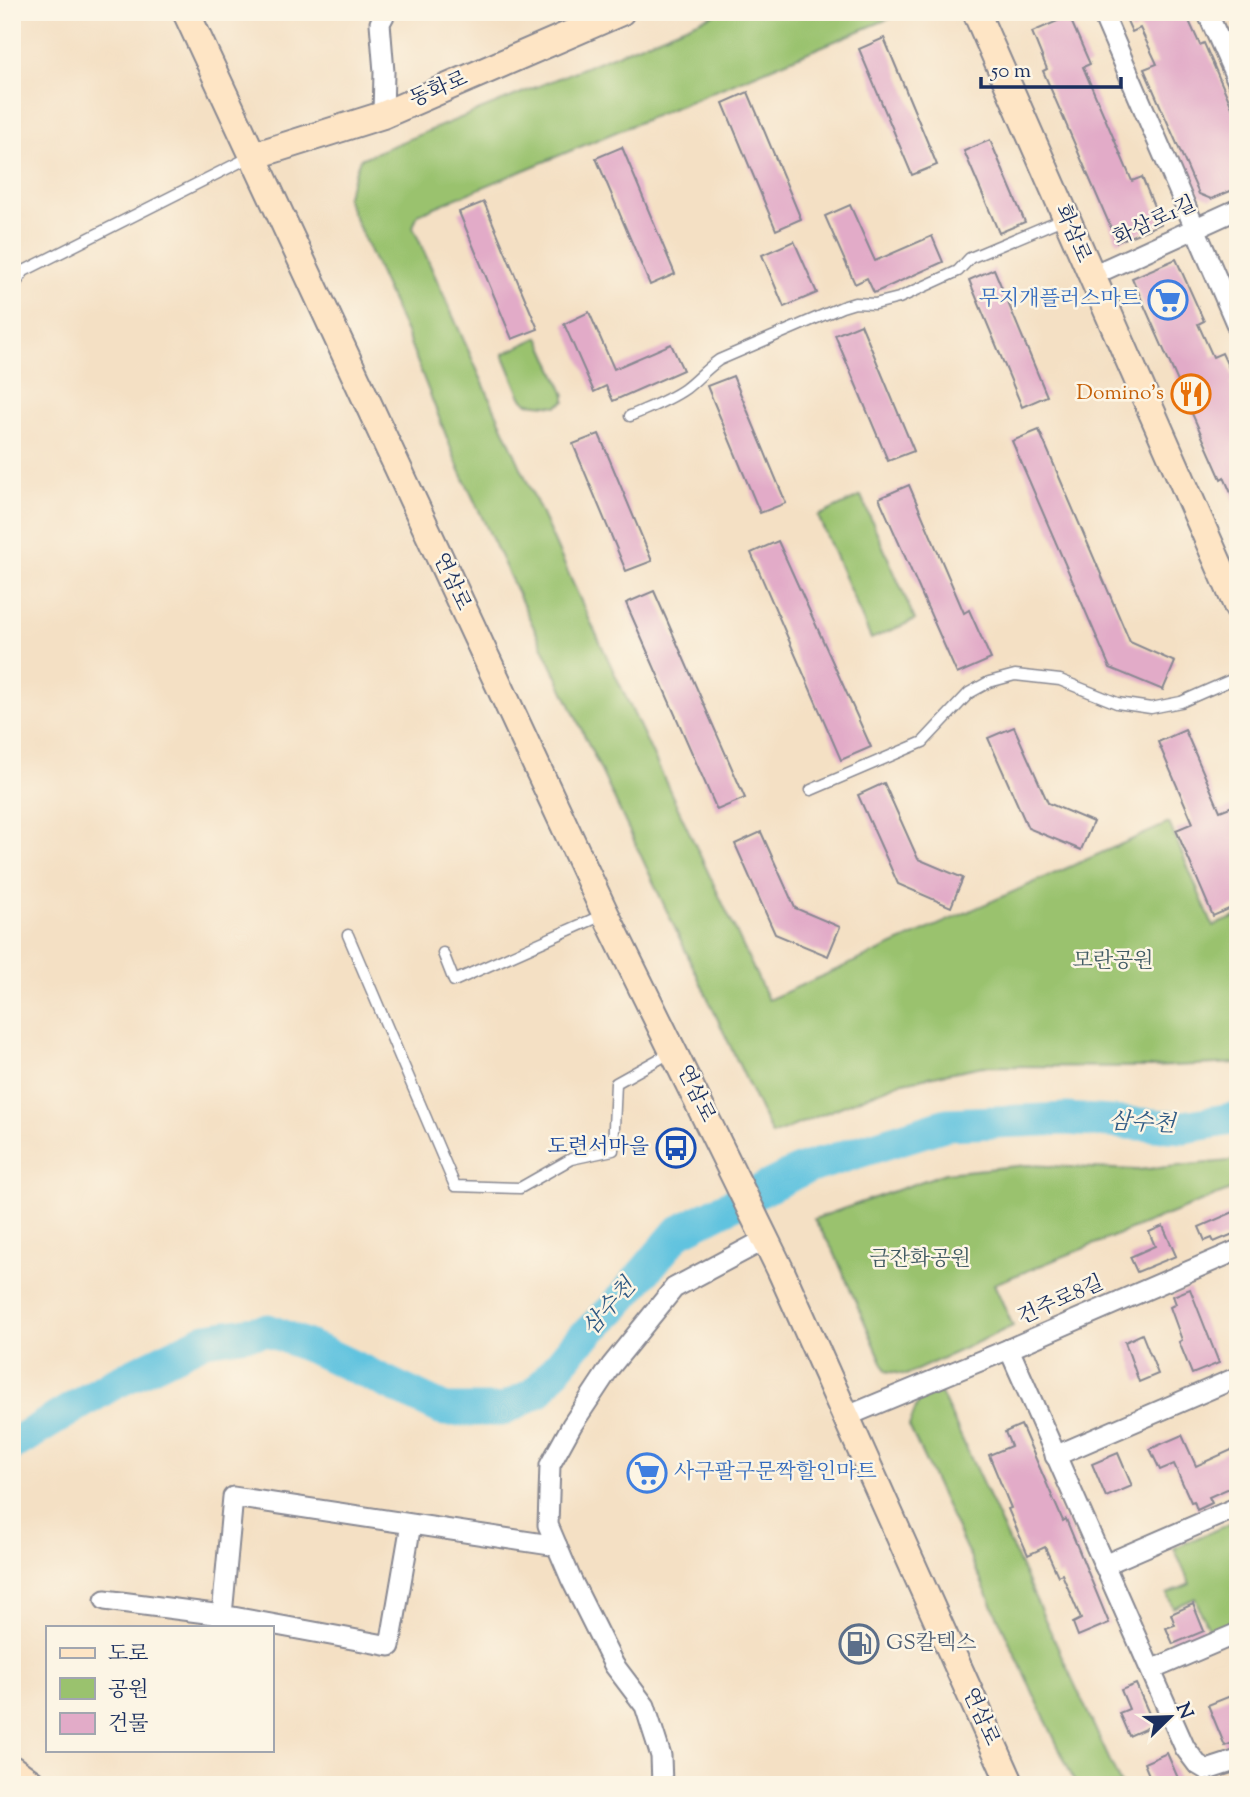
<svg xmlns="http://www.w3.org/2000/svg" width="1250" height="1797" font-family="'Sorts Mill Goudy','Noto Serif KR',serif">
  <rect width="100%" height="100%" fill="#fcf5e5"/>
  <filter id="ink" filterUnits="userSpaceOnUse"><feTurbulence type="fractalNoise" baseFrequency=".0143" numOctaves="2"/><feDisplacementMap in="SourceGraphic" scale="14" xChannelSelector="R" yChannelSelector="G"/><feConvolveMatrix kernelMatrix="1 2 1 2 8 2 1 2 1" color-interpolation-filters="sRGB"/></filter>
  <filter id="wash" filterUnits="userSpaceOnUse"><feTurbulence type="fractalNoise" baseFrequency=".00686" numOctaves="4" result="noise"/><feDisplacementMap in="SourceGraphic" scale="28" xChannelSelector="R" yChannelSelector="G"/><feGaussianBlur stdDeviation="1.57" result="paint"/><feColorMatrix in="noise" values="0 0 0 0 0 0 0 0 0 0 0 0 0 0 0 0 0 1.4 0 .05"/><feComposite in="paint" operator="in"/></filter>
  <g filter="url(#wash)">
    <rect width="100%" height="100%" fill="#f4e0c4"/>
    <g fill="#9ac26e" stroke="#5a7866" stroke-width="2">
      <path d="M 720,12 L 905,12 L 418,214 L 413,227 L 584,608 L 768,1000 L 1169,823 L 1213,926 L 1238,916 L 1238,1063 L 1151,1067 L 983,1066 L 899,1083 L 772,1135 L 458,466 L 406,333 L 346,198 L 360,159 Z"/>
      <path d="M 539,337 L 565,395 L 565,401 L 557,406 L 527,403 L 521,397 L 503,354 Z"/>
      <path d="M 861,496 L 915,620 L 871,639 L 818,516 Z"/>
      <path d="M 1238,1160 L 1238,1187 L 994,1284 L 1013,1326 L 906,1375 L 886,1371 L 834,1252 L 814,1219 L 945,1173 L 1027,1165 L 1137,1170 Z"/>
      <path d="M 940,1391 L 1121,1785 L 1076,1785 L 909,1426 L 918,1402 Z"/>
      <path d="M 1238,1520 L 1238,1621 L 1210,1633 L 1195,1598 L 1173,1608 L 1167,1594 L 1190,1584 L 1174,1548 Z"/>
    </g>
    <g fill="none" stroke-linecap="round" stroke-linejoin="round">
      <path stroke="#61c3df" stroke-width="33" d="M 12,1445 L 111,1385 L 206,1339 L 268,1330 L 320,1351 L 445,1410 L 503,1410 L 537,1392 L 577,1343 L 613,1309 L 678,1232 L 801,1170 L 947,1124 L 1066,1119 L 1184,1127 L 1238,1118"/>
    </g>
    <g id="blocks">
      <g fill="#e2abc8">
        <path d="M 1123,12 L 1185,12 L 1200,45 L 1204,43 L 1238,121 L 1238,188 L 1211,199 L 1199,194 L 1144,69 L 1157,64 L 1140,28 L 1132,32 Z"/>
        <path d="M 1069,16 L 1090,64 L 1083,67 L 1132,181 L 1142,177 L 1161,224 L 1117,242 L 1043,71 L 1047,69 L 1032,32 Z"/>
        <path d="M 884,38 L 937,165 L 912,175 L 859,49 Z"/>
        <path d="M 748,92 L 801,219 L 776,230 L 723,103 Z"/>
        <path d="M 990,140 L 1025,222 L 999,233 L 964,151 Z"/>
        <path d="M 622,147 L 675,274 L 650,285 L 596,158 Z"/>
        <path d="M 484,202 L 538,329 L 512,339 L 459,212 Z"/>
        <path d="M 850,205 L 875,261 L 932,236 L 943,262 L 874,293 L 867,278 L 855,284 L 825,216 Z"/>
        <path d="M 794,241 L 817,293 L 784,307 L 762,255 Z"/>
        <path d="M 1176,259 L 1204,321 L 1198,324 L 1213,357 L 1222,353 L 1235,381 L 1230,383 L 1238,401 L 1238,509 L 1224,477 L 1221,479 L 1132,278 Z"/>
        <path d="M 994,269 L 1047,396 L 1022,407 L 969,280 Z"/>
        <path d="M 589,312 L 614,369 L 671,344 L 683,370 L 613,401 L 606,386 L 594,392 L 564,324 Z"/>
        <path d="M 861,324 L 914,451 L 888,461 L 835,335 Z"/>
        <path d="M 733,376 L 786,503 L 760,513 L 707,386 Z"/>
        <path d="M 1039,430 L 1130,642 L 1175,662 L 1163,690 L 1110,668 L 1012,441 Z"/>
        <path d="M 599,434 L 652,561 L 626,571 L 573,444 Z"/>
        <path d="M 909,485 L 964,613 L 969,610 L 991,659 L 957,674 L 879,498 Z"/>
        <path d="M 778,541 L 871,747 L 841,760 L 751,553 Z"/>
        <path d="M 654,591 L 745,798 L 717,810 L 626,603 Z"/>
        <path d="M 1014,727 L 1048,803 L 1093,822 L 1081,850 L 1028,828 L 988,738 Z"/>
        <path d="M 1185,730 L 1220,811 L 1238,804 L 1238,905 L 1213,916 L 1176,830 L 1193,823 L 1158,742 Z"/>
        <path d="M 884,783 L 918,859 L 963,878 L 951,907 L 898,884 L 858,795 Z"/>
        <path d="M 761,832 L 795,908 L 840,927 L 828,956 L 775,934 L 735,844 Z"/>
        <path d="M 1238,1210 L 1238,1232 L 1214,1242 L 1212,1238 L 1205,1241 L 1199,1227 Z"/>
        <path d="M 1163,1226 L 1176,1256 L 1137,1272 L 1130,1257 L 1155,1246 L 1149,1232 Z"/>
        <path d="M 1190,1289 L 1219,1363 L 1192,1374 L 1179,1342 L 1182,1340 L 1170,1307 L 1176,1304 L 1173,1296 Z"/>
        <path d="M 1142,1334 L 1158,1374 L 1139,1382 L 1125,1342 Z"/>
        <path d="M 1021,1425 L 1063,1521 L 1066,1519 L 1109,1623 L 1078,1636 L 1073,1623 L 1081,1619 L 1062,1574 L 1058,1576 L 1045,1547 L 1028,1555 L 1008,1509 L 1011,1508 L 989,1455 L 1011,1446 L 1005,1432 Z"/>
        <path d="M 1182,1435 L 1196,1466 L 1238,1447 L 1238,1466 L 1231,1469 L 1234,1476 L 1229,1479 L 1232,1487 L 1209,1497 L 1212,1503 L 1197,1510 L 1194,1501 L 1191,1502 L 1174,1464 L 1160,1470 L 1150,1449 Z"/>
        <path d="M 1118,1453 L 1132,1486 L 1106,1497 L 1092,1464 Z"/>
        <path d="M 1193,1604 L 1204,1631 L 1173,1644 L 1166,1628 L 1175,1625 L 1171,1614 Z"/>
        <path d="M 1136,1684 L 1154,1725 L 1129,1736 L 1119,1713 L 1129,1709 L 1121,1690 Z"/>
        <path d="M 1233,1695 L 1238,1705 L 1238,1741 L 1225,1746 L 1208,1705 Z"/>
        <path d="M 1167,1753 L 1181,1785 L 1153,1785 L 1144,1763 Z"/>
      </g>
    </g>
  </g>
  <g filter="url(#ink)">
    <use href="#blocks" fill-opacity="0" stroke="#888891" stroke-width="2"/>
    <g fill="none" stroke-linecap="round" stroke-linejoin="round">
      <g stroke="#888891" stroke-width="13">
        <g id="lane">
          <path d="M 12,289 L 24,271 L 252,156"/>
          <path d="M 630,416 C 648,408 668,401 685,389 C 697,380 706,369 719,360 L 842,307 L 855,303 L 875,304 L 899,298 L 958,271 L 970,258 L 1065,218"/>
          <path d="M 811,790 L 923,742 L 969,693 L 989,682 L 1015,675 L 1060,680 L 1117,703 L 1151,708 L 1181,702 L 1238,677"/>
          <path d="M 348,935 L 455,1186 L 520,1188 L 571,1159 L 613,1150 L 616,1083 L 670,1053"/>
          <path d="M 443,953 L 454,981 L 605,914"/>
        </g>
      </g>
      <g stroke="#888891" stroke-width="23">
        <g id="street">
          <path d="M 1102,12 L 1238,328"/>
          <path d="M 1207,12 L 1238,82"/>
          <path d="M 383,115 L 384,72 L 380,23 L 386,12"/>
          <path d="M 1091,276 L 1238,209"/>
          <path d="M 1238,1250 L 1009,1349 L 1185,1748 L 1197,1764 L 1207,1770 L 1238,1760"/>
          <path d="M 845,1417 L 1009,1349"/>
          <path d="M 1055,1456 L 1238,1377"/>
          <path d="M 411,1524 L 390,1646 L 222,1615 L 233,1497 L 557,1546"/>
          <path d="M 1104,1565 L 1238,1507"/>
          <path d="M 105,1600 L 222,1615"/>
          <path d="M 1151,1670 L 1238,1633"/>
          <path d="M 662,1785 L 661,1756 L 645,1706 L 614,1665 L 571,1579 L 548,1525 L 550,1465 L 572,1425 L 611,1366 L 674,1288 L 766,1239"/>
        </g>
      </g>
      <g stroke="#888891" stroke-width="30">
        <g id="secondary">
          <path d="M 186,12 L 605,913 L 780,1269 L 1011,1785"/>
          <path d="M 976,12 L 1238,608"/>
          <path d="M 253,156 L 383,115 L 621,12"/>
          <path d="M 12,1769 L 34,1785"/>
        </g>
      </g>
      <use href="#lane" stroke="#fff" stroke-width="10"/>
      <use href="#street" stroke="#fff" stroke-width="19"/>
      <use href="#secondary" stroke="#fee5c5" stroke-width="26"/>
    </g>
  </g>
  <defs>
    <g id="supermarket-ring" transform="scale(2.0125)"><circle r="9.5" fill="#fcf5e5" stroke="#3f7fe0" stroke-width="1.5"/><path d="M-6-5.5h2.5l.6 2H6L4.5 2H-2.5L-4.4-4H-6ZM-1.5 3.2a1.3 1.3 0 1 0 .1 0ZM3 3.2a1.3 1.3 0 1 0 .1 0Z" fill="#3f7fe0"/></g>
    <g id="restaurant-ring" transform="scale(2.0125)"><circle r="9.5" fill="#fcf5e5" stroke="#e8710a" stroke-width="1.5"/><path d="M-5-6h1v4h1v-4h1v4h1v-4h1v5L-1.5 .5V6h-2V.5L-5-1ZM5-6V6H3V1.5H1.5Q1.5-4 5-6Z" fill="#e8710a"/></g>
    <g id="bus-ring" transform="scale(2.0125)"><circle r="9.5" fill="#fcf5e5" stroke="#1a4fb4" stroke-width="1.5"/><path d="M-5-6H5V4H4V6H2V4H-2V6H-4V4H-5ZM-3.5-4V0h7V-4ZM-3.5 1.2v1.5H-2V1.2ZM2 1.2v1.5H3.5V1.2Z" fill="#1a4fb4"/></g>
    <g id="fuel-ring" transform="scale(2.0125)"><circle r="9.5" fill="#fcf5e5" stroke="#5c6f8a" stroke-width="1.5"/><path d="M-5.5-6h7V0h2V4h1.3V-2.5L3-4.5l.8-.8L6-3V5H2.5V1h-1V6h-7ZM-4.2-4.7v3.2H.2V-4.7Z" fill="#5c6f8a"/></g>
  </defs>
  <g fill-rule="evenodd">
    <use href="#supermarket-ring" x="1168" y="300"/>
    <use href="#restaurant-ring" x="1191" y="394"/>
    <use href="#bus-ring" x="676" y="1148"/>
    <use href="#supermarket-ring" x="647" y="1473"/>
    <use href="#fuel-ring" x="859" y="1644"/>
  </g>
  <g text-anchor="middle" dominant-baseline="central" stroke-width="5" stroke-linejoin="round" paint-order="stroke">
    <g font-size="21" fill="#1b2f5e" stroke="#fcf5e5">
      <text transform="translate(439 90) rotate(-23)">동화로</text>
      <text transform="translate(1155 222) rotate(-25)">화삼로1길</text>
      <text transform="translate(1072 234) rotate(67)">화삼로</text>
      <text transform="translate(451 582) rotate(65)">연삼로</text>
      <text transform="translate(695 1094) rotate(64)">연삼로</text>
      <text transform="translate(1061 1301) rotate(-24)">건주로8길</text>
      <text transform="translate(980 1717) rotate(66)">연삼로</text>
    </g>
    <g font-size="21" fill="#366cbe" stroke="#fcf5e5" text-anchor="end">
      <text x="1141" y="300">무지개플러스마트</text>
      <text x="674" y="1473" text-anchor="start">사구팔구문짝할인마트</text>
    </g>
    <g font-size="21" fill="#c56008" stroke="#fcf5e5" text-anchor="end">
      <text x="1164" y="394">Domino's</text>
    </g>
    <g font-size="21" fill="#415b63" stroke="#fcf5e5">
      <text x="1113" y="962">모란공원</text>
      <text x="920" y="1260">금잔화공원</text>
    </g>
    <g font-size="21" fill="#164399" stroke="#fcf5e5" text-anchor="end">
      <text x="649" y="1148">도련서마을</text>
    </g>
    <g font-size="21" fill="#4e5e75" stroke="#fcf5e5" text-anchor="start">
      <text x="886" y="1644">GS칼텍스</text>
    </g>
    <g font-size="23" font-style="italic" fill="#305b85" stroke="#fcf5e5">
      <text transform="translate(1142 1124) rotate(3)">삼수천</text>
      <text transform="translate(610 1308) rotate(-49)">삼수천</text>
    </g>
  </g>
  <rect width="1250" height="1797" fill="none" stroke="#fcf5e5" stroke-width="42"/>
  <rect x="46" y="1626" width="228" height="126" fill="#fcf5e5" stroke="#a2a6af" stroke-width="2"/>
  <rect x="60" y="1648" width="35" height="10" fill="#fee5c5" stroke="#a2a6af" stroke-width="2"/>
  <text x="108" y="1660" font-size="21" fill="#1b2f5e">도로</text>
  <rect x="60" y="1678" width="35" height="21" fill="#9ac26e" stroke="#a2a6af" stroke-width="2"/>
  <text x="108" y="1696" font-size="21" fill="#1b2f5e">공원</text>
  <rect x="60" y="1713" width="35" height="21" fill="#e2abc8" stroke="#a2a6af" stroke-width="2"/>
  <text x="108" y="1730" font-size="21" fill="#1b2f5e">건물</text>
  <g transform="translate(1170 1717) rotate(67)" stroke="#fcf5e5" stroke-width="5" paint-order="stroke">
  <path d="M0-5L12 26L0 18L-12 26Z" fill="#1b2f5e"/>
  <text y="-10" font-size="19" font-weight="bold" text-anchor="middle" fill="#1b2f5e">N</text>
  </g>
  <path d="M981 77v10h140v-10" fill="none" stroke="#1b2f5e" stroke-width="3.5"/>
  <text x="991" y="77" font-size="21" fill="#1b2f5e" stroke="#fcf5e5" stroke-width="5" paint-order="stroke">50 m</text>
</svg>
